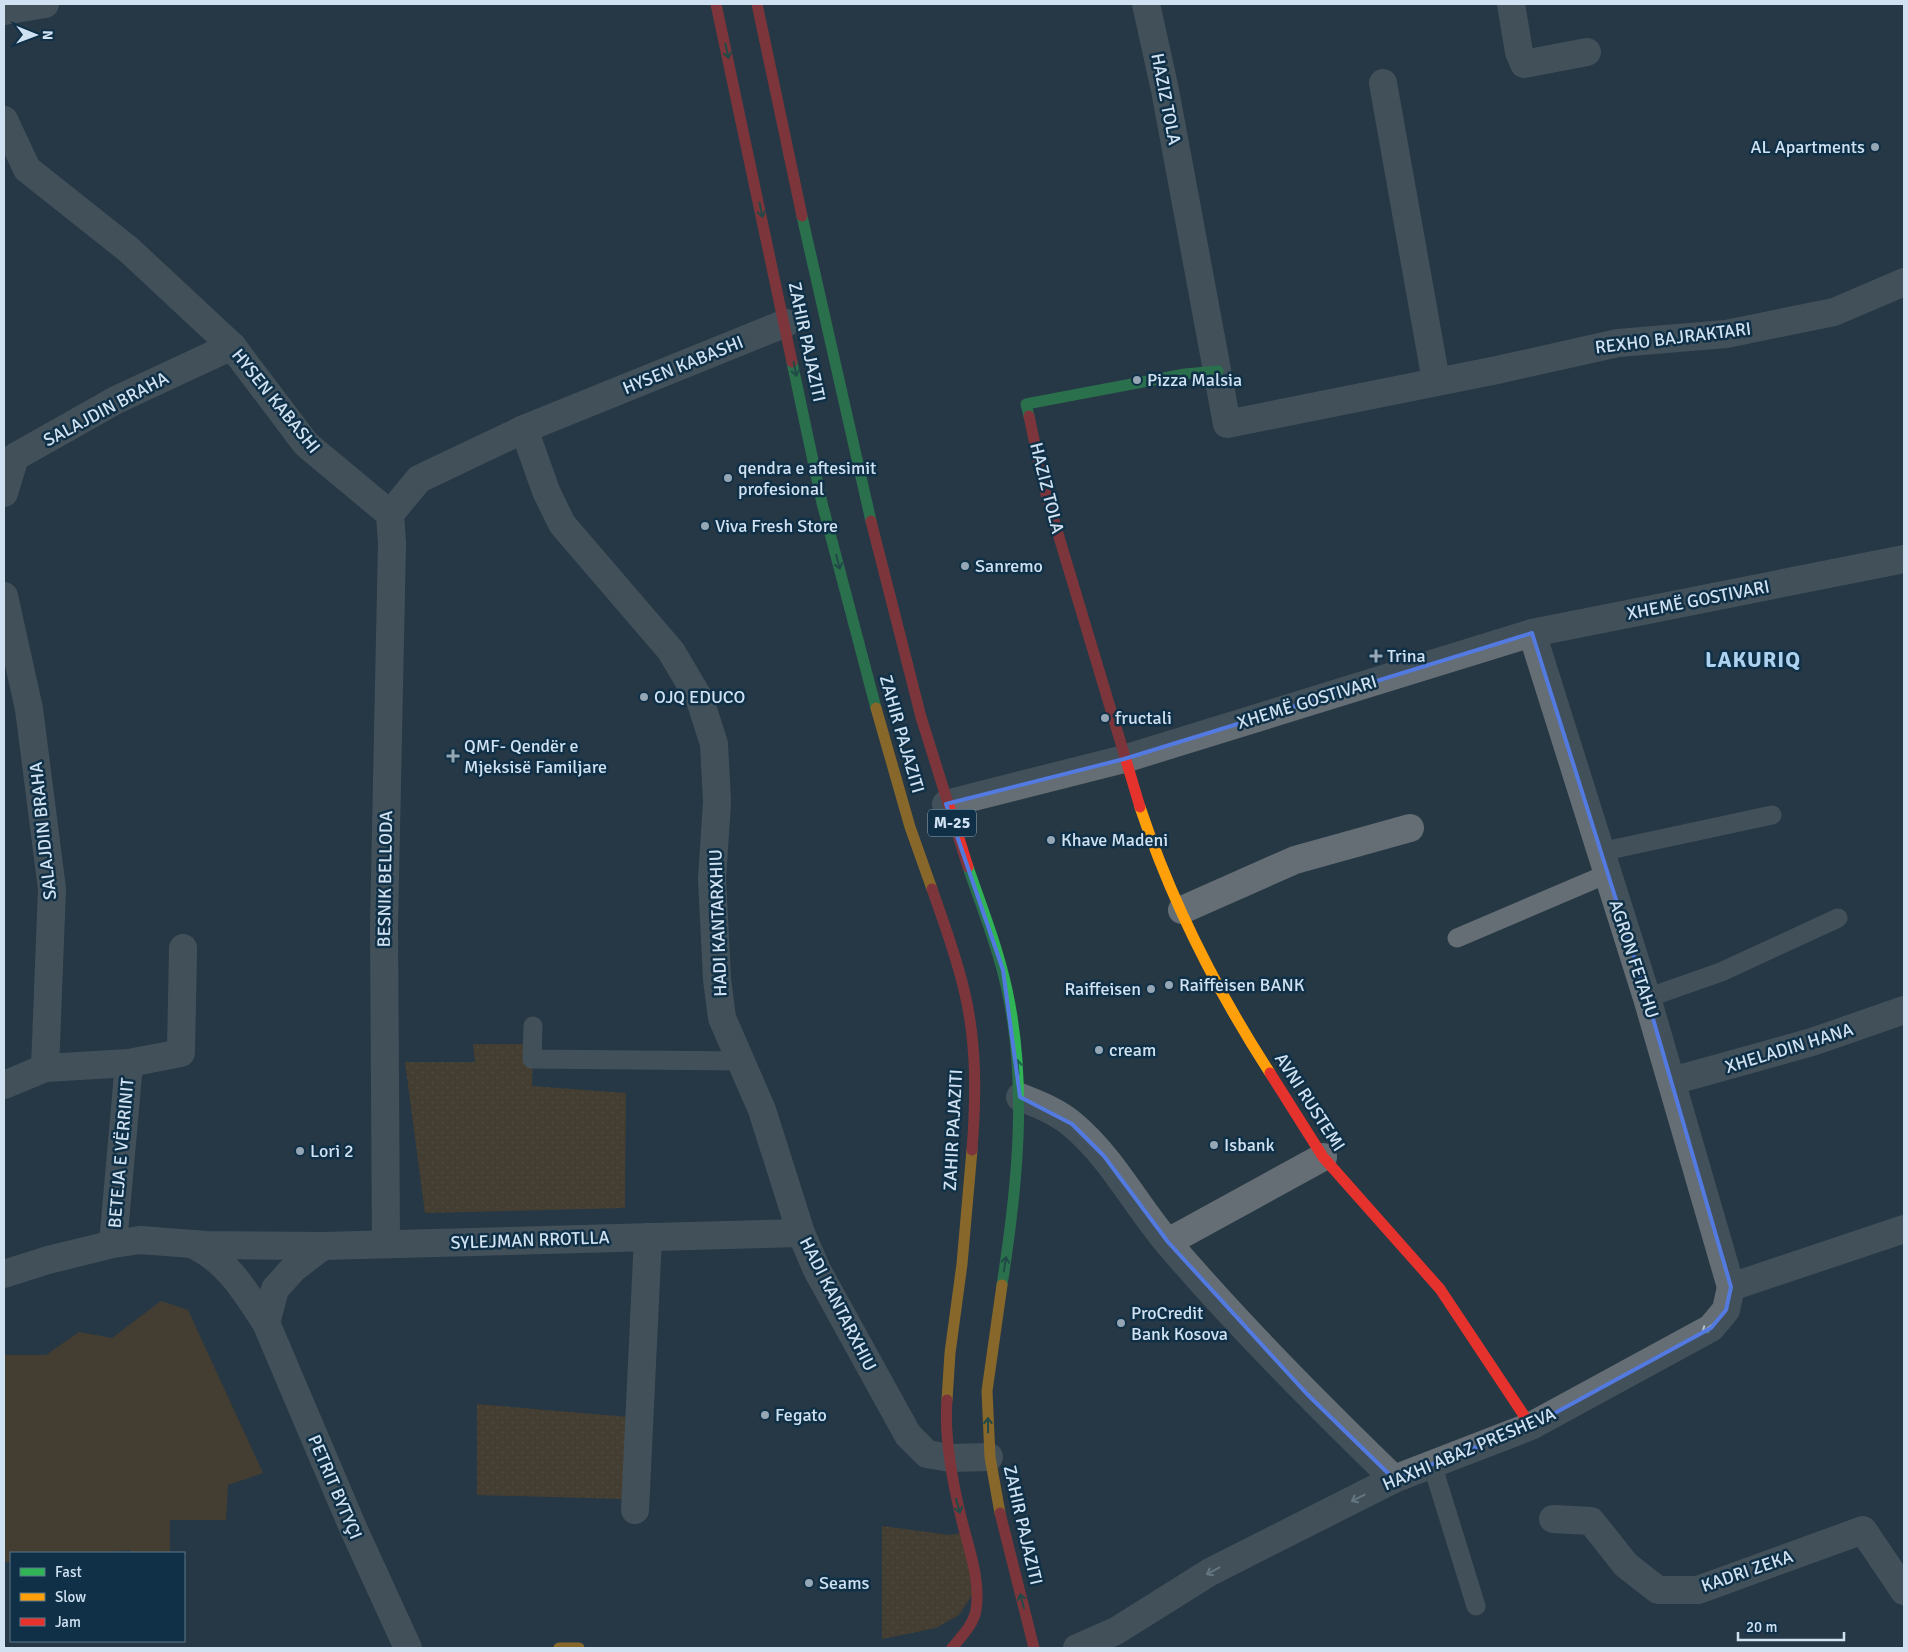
<svg xmlns="http://www.w3.org/2000/svg" width="1908" height="1652" font-family="Signika,sans-serif">
  <defs>
    <pattern id="park-dots" width="8" height="8" patternUnits="userSpaceOnUse" patternTransform="scale(1.25)"><rect width="8" height="8" fill="#684319"/><path d="M2 2h.1M6 6h.1" fill="none" stroke="#7d5e3b" stroke-width="1.8" stroke-linecap="round"/></pattern>
  </defs>
  <rect width="100%" height="100%" fill="#273845"/>
  <path fill="#684319" d="M 161,1301 L 188,1310 L 263,1473 L 228,1485 L 226,1520 L 170,1520 L 170,1553 L 131,1553 L 130,1550 L 101,1553 L 11,1553 L 11,1562 L 4,1562 L 4,1355 L 46,1355 L 79,1332 L 112,1338 Z"/>
  <g fill="url(#park-dots)">
    <path d="M 473,1044 L 533,1044 L 532,1086 L 626,1093 L 625,1208 L 425,1213 L 405,1062 L 475,1062 Z"/>
    <path d="M 477,1404 L 629,1417 L 623,1499 L 477,1495 Z"/>
    <path d="M 882,1526 L 949,1535 L 968,1532 L 978,1586 L 959,1615 L 936,1628 L 882,1639 Z"/>
  </g>
  <g fill="none" stroke-linecap="round" stroke-linejoin="round">
    <g stroke="#656e74" stroke-width="19">
      <path d="M 1600,852 L 1772,815"/>
      <path d="M 1457,938 L 1607,874"/>
      <path d="M 1647,998 L 1721,972 L 1838,918"/>
      <path d="M 533,1026 L 532,1059 L 742,1061"/>
      <path d="M 1432,1464 L 1476,1606"/>
    </g>
    <g stroke="#656e74" stroke-width="28">
      <path d="M 1146,4 L 1165,90 L 1227,424 L 1497,370 L 1618,343 L 1726,334 L 1834,312 L 1904,282"/>
      <path d="M 1511,4 L 1519,52 L 1524,64 L 1587,52"/>
      <path d="M 4,11 L 45,4"/>
      <path d="M 1383,83 L 1436,381"/>
      <path d="M 4,120 L 27,169 L 129,250 L 232,346 L 306,444 L 390,514"/>
      <path d="M 524,429 L 546,491 L 562,524 L 671,651 L 700,700 L 714,744 L 717,802 L 712,879 L 717,979 L 722,1018 L 762,1110 L 801,1233 L 817,1270 L 908,1435 L 927,1454 L 950,1458 L 989,1457"/>
      <path d="M 4,493 L 15,457 L 116,400 L 232,346"/>
      <path d="M 390,514 L 419,479 L 524,429 L 786,323"/>
      <path d="M 4,596 L 29,709 L 52,889 L 45,1068"/>
      <path d="M 1532,633 L 1647,998 L 1731,1287"/>
      <path d="M 946,804 L 1124,759 L 1532,633 L 1904,559"/>
      <path d="M 1182,910 L 1295,860 L 1410,828"/>
      <path d="M 1672,1081 L 1812,1042 L 1904,1010"/>
      <path d="M 4,1085 L 45,1068 L 129,1063 L 181,1053 L 183,948"/>
      <path d="M 1020,1097 C 1038,1104 1058,1112 1073,1125 C 1112,1158 1135,1204 1168,1243 C 1239,1326 1316,1403 1394,1479"/>
      <path d="M 1168,1242 L 1323,1157"/>
      <path d="M 113,1244 L 129,1063"/>
      <path d="M 192,1244 C 228,1261 245,1291 266,1323"/>
      <path d="M 386,1244 L 384,926 L 392,543 L 390,514"/>
      <path d="M 323,1246 L 294,1268 L 275,1289 L 266,1323 L 354,1530 L 408,1648"/>
      <path d="M 4,1274 L 48,1260 L 113,1244 L 140,1240 L 206,1245 L 323,1246 L 801,1233"/>
      <path d="M 1731,1287 L 1904,1229"/>
      <path d="M 635,1510 L 648,1237"/>
      <path d="M 1553,1519 L 1591,1521 L 1626,1565 L 1658,1590 L 1698,1590 L 1863,1530 L 1904,1591"/>
      <path d="M 1077,1648 L 1116,1631 L 1210,1572 L 1394,1479 L 1531,1426 L 1711,1328 L 1726,1310 L 1731,1287"/>
    </g>
    <g stroke="#30b455" stroke-width="11">
      <path d="M 802,216 L 871,521"/>
      <path d="M 792,362 L 822,503 L 876,708"/>
      <path d="M 1029,416 L 1026,404 L 1185,374 L 1218,371"/>
      <path d="M 968,867 C 982,908 998,948 1007,990 C 1028,1086 1017,1189 1002,1285"/>
    </g>
    <g stroke="#ff9f0a" stroke-width="11">
      <path d="M 876,708 L 910,827 L 932,889"/>
      <path d="M 1140,807 C 1171,900 1217,991 1270,1073"/>
      <path d="M 947,1400 L 950,1353 L 962,1264 L 972,1150"/>
      <path d="M 1000,1513 L 990,1457 L 987,1391 L 1002,1285"/>
      <path d="M 559,1648 L 579,1648"/>
    </g>
    <g stroke="#e5322d" stroke-width="11">
      <path d="M 716,4 L 792,362"/>
      <path d="M 757,4 L 802,216"/>
      <path d="M 1029,416 L 1044,487 L 1140,807"/>
      <path d="M 871,521 L 921,717 L 968,867"/>
      <path d="M 932,889 C 944,923 957,958 965,994 C 977,1046 976,1098 972,1150"/>
      <path d="M 1270,1073 L 1323,1157 L 1440,1289 L 1531,1426"/>
      <path d="M 947,1400 C 944,1438 952,1480 961,1517 C 968,1547 981,1579 976,1610 C 974,1624 961,1637 952,1648"/>
      <path d="M 1000,1513 L 1034,1648"/>
    </g>
  </g>
  <defs><path id="oneway-shaft" d="M-6 0H5M1.5-3L5.5 0L1.5 3" fill="none" stroke-width="1.6" stroke-linecap="round" stroke-linejoin="round" transform="scale(1.25)"/></defs>
  <g stroke="#1b5e4c">
    <use href="#oneway-shaft" transform="translate(727 51) rotate(78)"/>
    <use href="#oneway-shaft" transform="translate(761 210) rotate(78)"/>
    <use href="#oneway-shaft" transform="translate(795 369) rotate(79)"/>
    <use href="#oneway-shaft" transform="translate(838 562) rotate(75)"/>
    <use href="#oneway-shaft" transform="translate(1018 1067) rotate(-94)"/>
    <use href="#oneway-shaft" transform="translate(1005 1264) rotate(-81)"/>
    <use href="#oneway-shaft" transform="translate(988 1425) rotate(-91)"/>
    <use href="#oneway-shaft" transform="translate(958 1506) rotate(75)"/>
    <use href="#oneway-shaft" transform="translate(1022 1601) rotate(-105)"/>
  </g>
  <g stroke="#b0bfcc">
    <use href="#oneway-shaft" transform="translate(1708 1328) rotate(143)"/>
    <use href="#oneway-shaft" transform="translate(1358 1498) rotate(153)"/>
    <use href="#oneway-shaft" transform="translate(1213 1571) rotate(152)"/>
  </g>
  <path d="M0 0H1908V1652H0ZM 1532,633 L 1647,998 L 1731,1287 L 1726,1310 L 1711,1328 L 1531,1426 L 1394,1479 L 1307,1394 L 1168,1242 L 1104,1156 L 1072,1124 L 1020,1097 L 1003,970 L 946,804 L 1124,759 Z" fill="#273845" fill-opacity=".55" fill-rule="evenodd"/>
  <path fill="none" stroke="#537ae0" stroke-width="4" stroke-linejoin="round" d="M 1532,633 L 1647,998 L 1731,1287 L 1726,1310 L 1711,1328 L 1531,1426 L 1394,1479 L 1307,1394 L 1168,1242 L 1104,1156 L 1072,1124 L 1020,1097 L 1003,970 L 946,804 L 1124,759 Z"/>
  <g fill="#95a6b5" stroke="#0f3047" stroke-width="2">
    <circle cx="1875" cy="147" r="5"/>
    <circle cx="1137" cy="380" r="5"/>
    <circle cx="728" cy="478" r="5"/>
    <circle cx="705" cy="526" r="5"/>
    <circle cx="965" cy="566" r="5"/>
    <path d="M1373.5 648.5h5v5h5v5h-5v5h-5v-5h-5v-5h5z"/>
    <circle cx="644" cy="697" r="5"/>
    <circle cx="1105" cy="718" r="5"/>
    <path d="M450.5 748.5h5v5h5v5h-5v5h-5v-5h-5v-5h5z"/>
    <circle cx="1051" cy="840" r="5"/>
    <circle cx="1169" cy="985" r="5"/>
    <circle cx="1151" cy="989" r="5"/>
    <circle cx="1099" cy="1050" r="5"/>
    <circle cx="1214" cy="1145" r="5"/>
    <circle cx="300" cy="1151" r="5"/>
    <circle cx="1121" cy="1323" r="5"/>
    <circle cx="765" cy="1415" r="5"/>
    <circle cx="809" cy="1583" r="5"/>
  </g>
  <g text-anchor="middle" dominant-baseline="central" stroke-width="5" stroke-linejoin="round" paint-order="stroke">
    <rect fill="#0f3047" stroke="#96adbf" stroke-width="1" x="928" y="809.5" width="48" height="27" rx="4"/>
    <g font-size="16" font-weight="bold" fill="#d0e2f2">
      <text x="952" y="823">M-25</text>
    </g>
    <g font-size="18" fill="#d0e2f2" stroke="#0f3047">
      <text transform="translate(1166 99) rotate(79)">HAZIZ TOLA</text>
      <text transform="translate(1673 338) rotate(-7)">REXHO BAJRAKTARI</text>
      <text transform="translate(807 342) rotate(78)">ZAHIR PAJAZITI</text>
      <text transform="translate(683 365) rotate(-22)">HYSEN KABASHI</text>
      <text transform="translate(276 401) rotate(51)">HYSEN KABASHI</text>
      <text transform="translate(106 409) rotate(-28)">SALAJDIN BRAHA</text>
      <text transform="translate(1047 488) rotate(76)">HAZIZ TOLA</text>
      <text transform="translate(1698 600) rotate(-11)">XHEMË GOSTIVARI</text>
      <text transform="translate(1307 702) rotate(-17)">XHEMË GOSTIVARI</text>
      <text transform="translate(902 734) rotate(74)">ZAHIR PAJAZITI</text>
      <text transform="translate(43 831) rotate(-96)">SALAJDIN BRAHA</text>
      <text transform="translate(385 879) rotate(-89)">BESNIK BELLODA</text>
      <text transform="translate(718 923) rotate(-92)">HADI KANTARXHIU</text>
      <text transform="translate(1634 959) rotate(72)">AGRON FETAHU</text>
      <text transform="translate(1789 1048) rotate(-17)">XHELADIN HANA</text>
      <text transform="translate(1310 1102) rotate(57)">AVNI RUSTEMI</text>
      <text transform="translate(953 1130) rotate(-87)">ZAHIR PAJAZITI</text>
      <text transform="translate(121 1153) rotate(-85)">BETEJA E VËRRINIT</text>
      <text transform="translate(530 1240) rotate(-2)">SYLEJMAN RROTLLA</text>
      <text transform="translate(838 1304) rotate(63)">HADI KANTARXHIU</text>
      <text transform="translate(1469 1449) rotate(-23)">HAXHI ABAZ PRESHEVA</text>
      <text transform="translate(335 1487) rotate(67)">PETRIT BYTYÇI</text>
      <text transform="translate(1023 1525) rotate(77)">ZAHIR PAJAZITI</text>
      <text transform="translate(1747 1571) rotate(-19)">KADRI ZEKA</text>
    </g>
    <g font-size="18" fill="#d0e2f2" stroke="#0f3047" text-anchor="start">
      <text x="1865" y="147" text-anchor="end">AL Apartments</text>
      <text x="1147" y="380">Pizza Malsia</text>
      <text x="738" y="468">qendra e aftesimit<tspan x="738" dy="21">profesional</tspan></text>
      <text x="715" y="526">Viva Fresh Store</text>
      <text x="975" y="566">Sanremo</text>
      <text x="1387" y="656">Trina</text>
      <text x="654" y="697">OJQ EDUCO</text>
      <text x="1115" y="718">fructali</text>
      <text x="464" y="746">QMF- Qendër e<tspan x="464" dy="21">Mjeksisë Familjare</tspan></text>
      <text x="1061" y="840">Khave Madeni</text>
      <text x="1179" y="985">Raiffeisen BANK</text>
      <text x="1141" y="989" text-anchor="end">Raiffeisen</text>
      <text x="1109" y="1050">cream</text>
      <text x="1224" y="1145">Isbank</text>
      <text x="310" y="1151">Lori 2</text>
      <text x="1131" y="1313">ProCredit<tspan x="1131" dy="21">Bank Kosova</tspan></text>
      <text x="775" y="1415">Fegato</text>
      <text x="819" y="1583">Seams</text>
    </g>
    <g font-size="22" font-weight="bold" letter-spacing="1" fill="#add2f0" stroke="#0f3047">
      <text x="1753" y="659">LAKURIQ</text>
    </g>
  </g>
  <rect width="1908" height="1652" fill="none" stroke="#d0e2f2" stroke-width="10"/>
  <rect x="10" y="1552" width="175" height="90" fill="#0f3047" stroke="#5c778b"/>
  <rect x="20" y="1568" width="25" height="8" fill="#30b455" stroke="#5c778b"/>
  <text x="55" y="1577" font-size="15" fill="#d0e2f2">Fast</text>
  <rect x="20" y="1593" width="25" height="8" fill="#ff9f0a" stroke="#5c778b"/>
  <text x="55" y="1602" font-size="15" fill="#d0e2f2">Slow</text>
  <rect x="20" y="1618" width="25" height="8" fill="#e5322d" stroke="#5c778b"/>
  <text x="55" y="1627" font-size="15" fill="#d0e2f2">Jam</text>
  <g transform="translate(35 35) rotate(91)" stroke="#0f3047" stroke-width="4" paint-order="stroke">
  <path d="M0-4L9 19L0 12L-9 19Z" fill="#d0e2f2"/>
  <text y="-8" font-size="14" font-weight="bold" text-anchor="middle" fill="#d0e2f2">N</text>
  </g>
  <path d="M1738 1632v8h106v-8" fill="none" stroke="#d0e2f2" stroke-width="2.5"/>
  <text x="1746" y="1632" font-size="15" fill="#d0e2f2" stroke="#0f3047" stroke-width="4" paint-order="stroke">20 m</text>
</svg>
